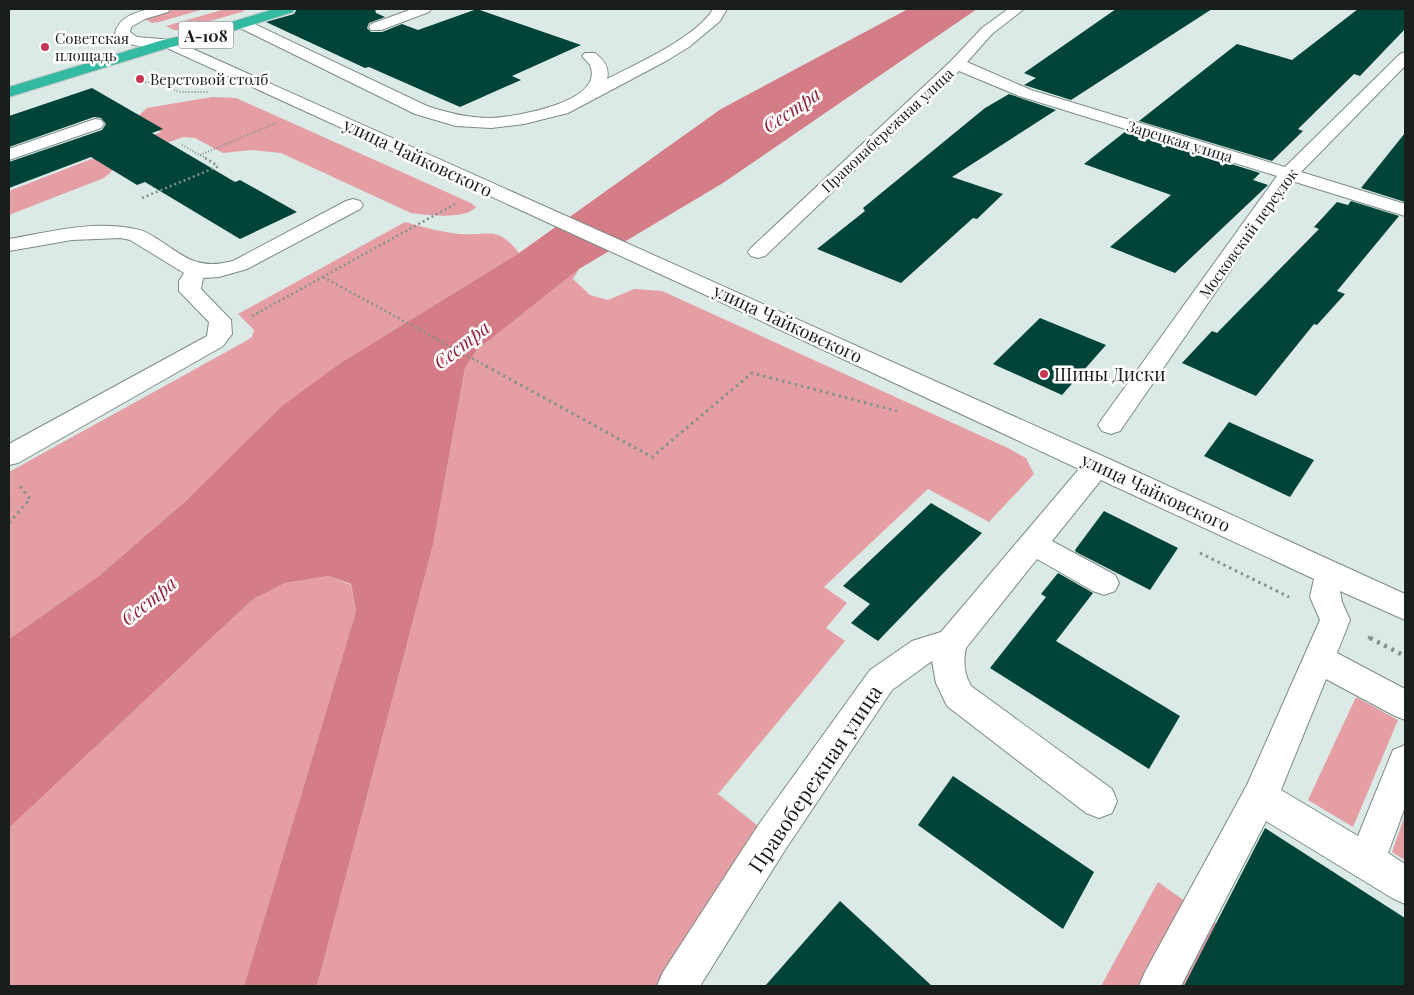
<svg xmlns="http://www.w3.org/2000/svg" width="1414" height="995" font-family="'Playfair Display',serif">
  <rect width="100%" height="100%" fill="#dbeae6"/>
  <g fill="#e59fa4">
    <path d="M 174,9 L 204,9 L 159,22 L 152,23 L 145,19 Z"/>
    <path d="M 225,9 L 239,9 L 245,11 L 179,30 L 174,30 L 166,26 Z"/>
    <path d="M 212,97 L 236,98 L 471,203 L 476,207 C 466,220 426,215 411,213 L 281,153 L 251,150 L 223,153 L 195,138 L 183,137 L 142,152 L 122,162 L 104,178 L 9,215 L 9,191 L 161,132 L 137,117 L 147,108 Z"/>
    <path d="M 405,222 C 423,227 441,232 459,234 C 490,236 497,225 519,253 L 342,362 L 189,498 L 100,575 L 9,639 L 9,472 L 244,342 L 252,337 L 254,330 L 238,314 Z"/>
    <path d="M 579,269 L 573,279 L 590,295 L 608,300 L 634,289 L 662,291 L 1008,448 L 1026,458 L 1034,474 L 989,522 L 928,489 L 824,587 L 847,603 L 826,628 L 845,641 L 718,794 L 772,837 L 677,986 L 317,986 L 433,545 L 465,368 L 477,350 Z"/>
    <path d="M 329,576 L 351,585 L 356,611 L 244,986 L 9,986 L 9,828 L 252,600 L 285,583 Z"/>
    <path d="M 1356,697 L 1398,720 L 1353,827 L 1308,800 Z"/>
    <path d="M 1405,815 L 1405,860 L 1392,852 Z"/>
    <path d="M 1158,882 L 1305,986 L 1101,986 Z"/>
  </g>
  <path fill="#d47d86" d="M 908,9 L 977,9 L 723,183 L 579,269 L 477,350 L 465,368 L 433,545 L 317,986 L 244,986 L 356,611 L 351,584 L 329,576 L 285,583 L 252,600 L 9,828 L 9,639 L 100,575 L 189,498 L 282,406 L 342,362 L 519,253 L 721,109 Z"/>
  <g fill="#004439">
    <path d="M 297,9 L 375,9 L 376,13 L 385,17 L 369,23 L 367,28 L 371,32 L 382,32 L 402,24 L 418,30 L 477,9 L 581,45 L 512,76 L 521,80 L 460,107 L 369,67 L 365,68 L 266,22 L 294,14 Z"/>
    <path d="M 1116,9 L 1212,9 L 1071,100 L 1024,85 L 1036,78 L 1024,73 Z"/>
    <path d="M 1358,9 L 1405,9 L 1405,29 L 1360,76 L 1354,74 L 1298,129 L 1303,131 L 1272,161 L 1139,121 L 1237,44 L 1292,60 Z"/>
    <path d="M 92,88 L 163,129 L 152,133 L 235,182 L 240,180 L 297,212 L 240,239 L 145,182 L 137,185 L 91,157 L 9,188 L 9,162 L 102,130 L 106,124 L 101,118 L 94,117 L 9,147 L 9,116 Z"/>
    <path d="M 1009,94 L 1056,110 L 952,177 L 1003,194 L 977,219 L 973,218 L 901,283 L 817,249 L 865,211 L 863,208 L 985,108 Z"/>
    <path d="M 1126,131 L 1260,173 L 1253,180 L 1268,185 L 1175,273 L 1110,247 L 1171,195 L 1084,164 Z"/>
    <path d="M 1405,133 L 1405,202 L 1361,188 Z"/>
    <path d="M 1351,201 L 1399,216 L 1337,291 L 1345,294 L 1317,325 L 1314,324 L 1256,396 L 1182,363 L 1212,331 L 1217,333 L 1319,229 L 1314,227 L 1337,202 L 1348,205 Z"/>
    <path d="M 1040,318 L 1106,345 L 1062,395 L 993,364 Z"/>
    <path d="M 1229,422 L 1314,460 L 1290,497 L 1204,456 Z"/>
    <path d="M 931,503 L 982,533 L 878,641 L 851,623 L 870,604 L 843,586 Z"/>
    <path d="M 1104,511 L 1178,548 L 1150,590 L 1076,552 L 1075,550 Z"/>
    <path d="M 1058,573 L 1093,593 L 1056,641 L 1180,716 L 1149,769 L 990,668 L 1046,597 L 1041,594 Z"/>
    <path d="M 953,776 L 1094,872 L 1063,929 L 918,825 Z"/>
    <path d="M 1265,828 L 1405,918 L 1405,986 L 1184,986 Z"/>
    <path d="M 840,901 L 932,986 L 765,986 Z"/>
  </g>
  <g fill="none" stroke-linecap="round" stroke-linejoin="round">
    <g stroke="#7d8b87" stroke-width="2">
      <g id="minor">
        <path d="M 149,9 L 170,9 L 168,12 L 145,19 L 131,27 L 130,32 L 137,37 L 173,40 L 1107,458 L 1405,594 L 1405,620 L 1340,591 L 1342,602 L 1350,620 L 1337,653 L 1405,689 L 1405,720 L 1393,715 L 1326,679 L 1281,790 L 1358,836 L 1393,750 L 1405,745 L 1405,807 L 1388,853 L 1405,864 L 1405,904 L 1392,898 L 1266,821 L 1181,986 L 1139,986 L 1145,972 L 1247,785 L 1320,620 L 1310,597 L 1314,579 L 1101,480 L 1052,541 L 1115,575 L 1119,583 L 1115,591 L 1104,595 L 1093,591 L 1037,559 L 966,648 C 963,661 964,674 971,686 L 1112,789 L 1117,801 L 1112,813 L 1099,818 L 1086,813 L 947,706 L 936,683 L 932,661 L 892,690 L 785,850 L 700,986 L 657,986 L 663,972 L 759,824 L 870,670 L 912,641 L 941,632 L 1079,469 L 697,291 L 165,47 C 147,46 126,49 115,33 C 119,17 134,13 149,9 Z"/>
        <path d="M 412,9 L 431,9 L 429,12 L 381,30 L 371,30 L 369,27 L 371,24 Z"/>
        <path d="M 713,9 L 727,9 L 720,21 L 689,47 L 666,61 L 568,113 L 524,124 L 491,128 L 456,126 L 415,114 L 238,27 L 236,24 L 238,21 L 248,21 L 427,106 C 448,113 468,118 491,118 C 514,117 601,103 591,68 C 590,63 585,60 582,56 L 585,53 L 595,53 C 604,60 610,68 607,79 C 636,64 697,37 713,9 Z"/>
        <path d="M 1008,9 L 1024,9 L 992,34 L 967,62 L 1031,90 L 1285,167 L 1400,54 L 1405,52 L 1405,66 L 1301,172 L 1405,204 L 1405,216 L 1292,181 L 1120,431 L 1111,434 L 1102,431 L 1098,425 L 1102,419 L 1277,176 L 1019,96 L 959,71 L 765,256 L 758,258 L 751,256 L 748,252 L 751,248 L 951,61 L 982,28 Z"/>
        <path d="M 95,119 L 101,120 L 104,124 L 101,128 L 9,160 L 9,149 Z"/>
        <path d="M 353,199 L 360,201 L 363,205 L 360,209 L 247,269 L 219,277 L 203,278 L 201,289 L 231,320 L 232,334 L 223,346 L 18,463 L 9,465 L 9,444 L 207,336 L 209,322 L 179,291 L 179,281 L 184,273 L 130,240 L 121,238 L 72,240 L 9,251 L 9,239 C 50,232 93,220 135,229 C 144,230 151,235 159,240 C 186,258 198,270 233,261 L 346,201 Z"/>
      </g>
    </g>
    <g stroke="#c3c4c4" stroke-width="2">
      <path id="highway" d="M 274,9 L 295,9 L 293,12 L 204,40 L 171,47 L 9,97 L 9,87 L 163,40 L 196,33 Z"/>
    </g>
    <g stroke="#86918e" stroke-width="2" stroke-dasharray="1 2" stroke-linecap="butt">
      <path d="M 156,76 L 193,87"/>
      <path d="M 139,82 L 147,82 L 180,92 L 209,92"/>
      <path d="M 182,145 L 207,159"/>
      <path d="M 200,155 L 276,123"/>
    </g>
    <g stroke="#86918e" stroke-width="2.5" stroke-dasharray="2 3" stroke-linecap="butt">
      <path d="M 205,158 L 218,166"/>
      <path d="M 142,198 L 219,166"/>
      <path d="M 323,277 L 488,367"/>
      <path d="M 252,316 L 455,204"/>
    </g>
    <g stroke="#86918e" stroke-width="3" stroke-dasharray="2.5 4" stroke-linecap="butt">
      <path d="M 486,366 L 652,457 L 752,373 L 897,411"/>
      <path d="M 9,502 L 9,510"/>
      <path d="M 9,523 L 30,499 L 19,485"/>
      <path d="M 1200,553 L 1289,597"/>
      <path d="M 1368,637 L 1373,639"/>
    </g>
    <path stroke="#86918e" stroke-width="4.5" stroke-dasharray="3 5" stroke-linecap="butt" d="M 1370,638 L 1405,656"/>
    <use href="#minor" fill="#fff" fill-rule="evenodd"/>
    <use href="#highway" fill="#33baa2" fill-rule="evenodd"/>
  </g>
  <g fill="#c73754" stroke="#fff" stroke-width="2">
    <circle cx="45" cy="47" r="5"/>
    <circle cx="140" cy="79" r="5"/>
    <circle cx="1044" cy="374" r="5"/>
  </g>
  <g text-anchor="middle" dominant-baseline="central" stroke-width="5" stroke-linejoin="round" paint-order="stroke">
    <g font-size="15" fill="#181e1c" stroke="#fff" text-anchor="start">
      <text x="55" y="38">Советская<tspan x="55" dy="17">площадь</tspan></text>
      <text x="150" y="79">Верстовой столб</text>
    </g>
    <g font-size="15" fill="#181e1c" stroke="#fff">
      <text transform="translate(887 130) rotate(-43)">Правонабережная улица</text>
      <text transform="translate(1180 141) rotate(17)">Зарецкая улица</text>
      <text transform="translate(1248 233) rotate(-54)">Московский переулок</text>
    </g>
    <rect fill="#fff" stroke="#5d6260" stroke-width="1" x="178.5" y="21.5" width="55" height="27" rx="4"/>
    <g font-size="16" font-weight="bold" fill="#181e1c">
      <text x="206" y="35">А-108</text>
    </g>
    <g font-size="18" fill="#181e1c" stroke="#fff">
      <text transform="translate(418 157) rotate(25)">улица Чайковского</text>
      <text transform="translate(788 323) rotate(25)">улица Чайковского</text>
      <text transform="translate(1156 492) rotate(25)">улица Чайковского</text>
    </g>
    <g font-size="18" fill="#181e1c" stroke="#fff" text-anchor="start">
      <text x="1054" y="374">Шины Диски</text>
    </g>
    <g font-size="19" font-style="italic" fill="#8c2439" stroke="#fff">
      <text transform="translate(791 109) rotate(-34)">Сестра</text>
      <text transform="translate(461 344) rotate(-38)">Сестра</text>
      <text transform="translate(148 600) rotate(-39)">Сестра</text>
    </g>
    <g font-size="21" fill="#181e1c" stroke="#fff">
      <text transform="translate(814 778) rotate(-56)">Правобережная улица</text>
    </g>
  </g>
  <rect width="1414" height="995" fill="none" stroke="#181e1c" stroke-width="20"/>
</svg>
